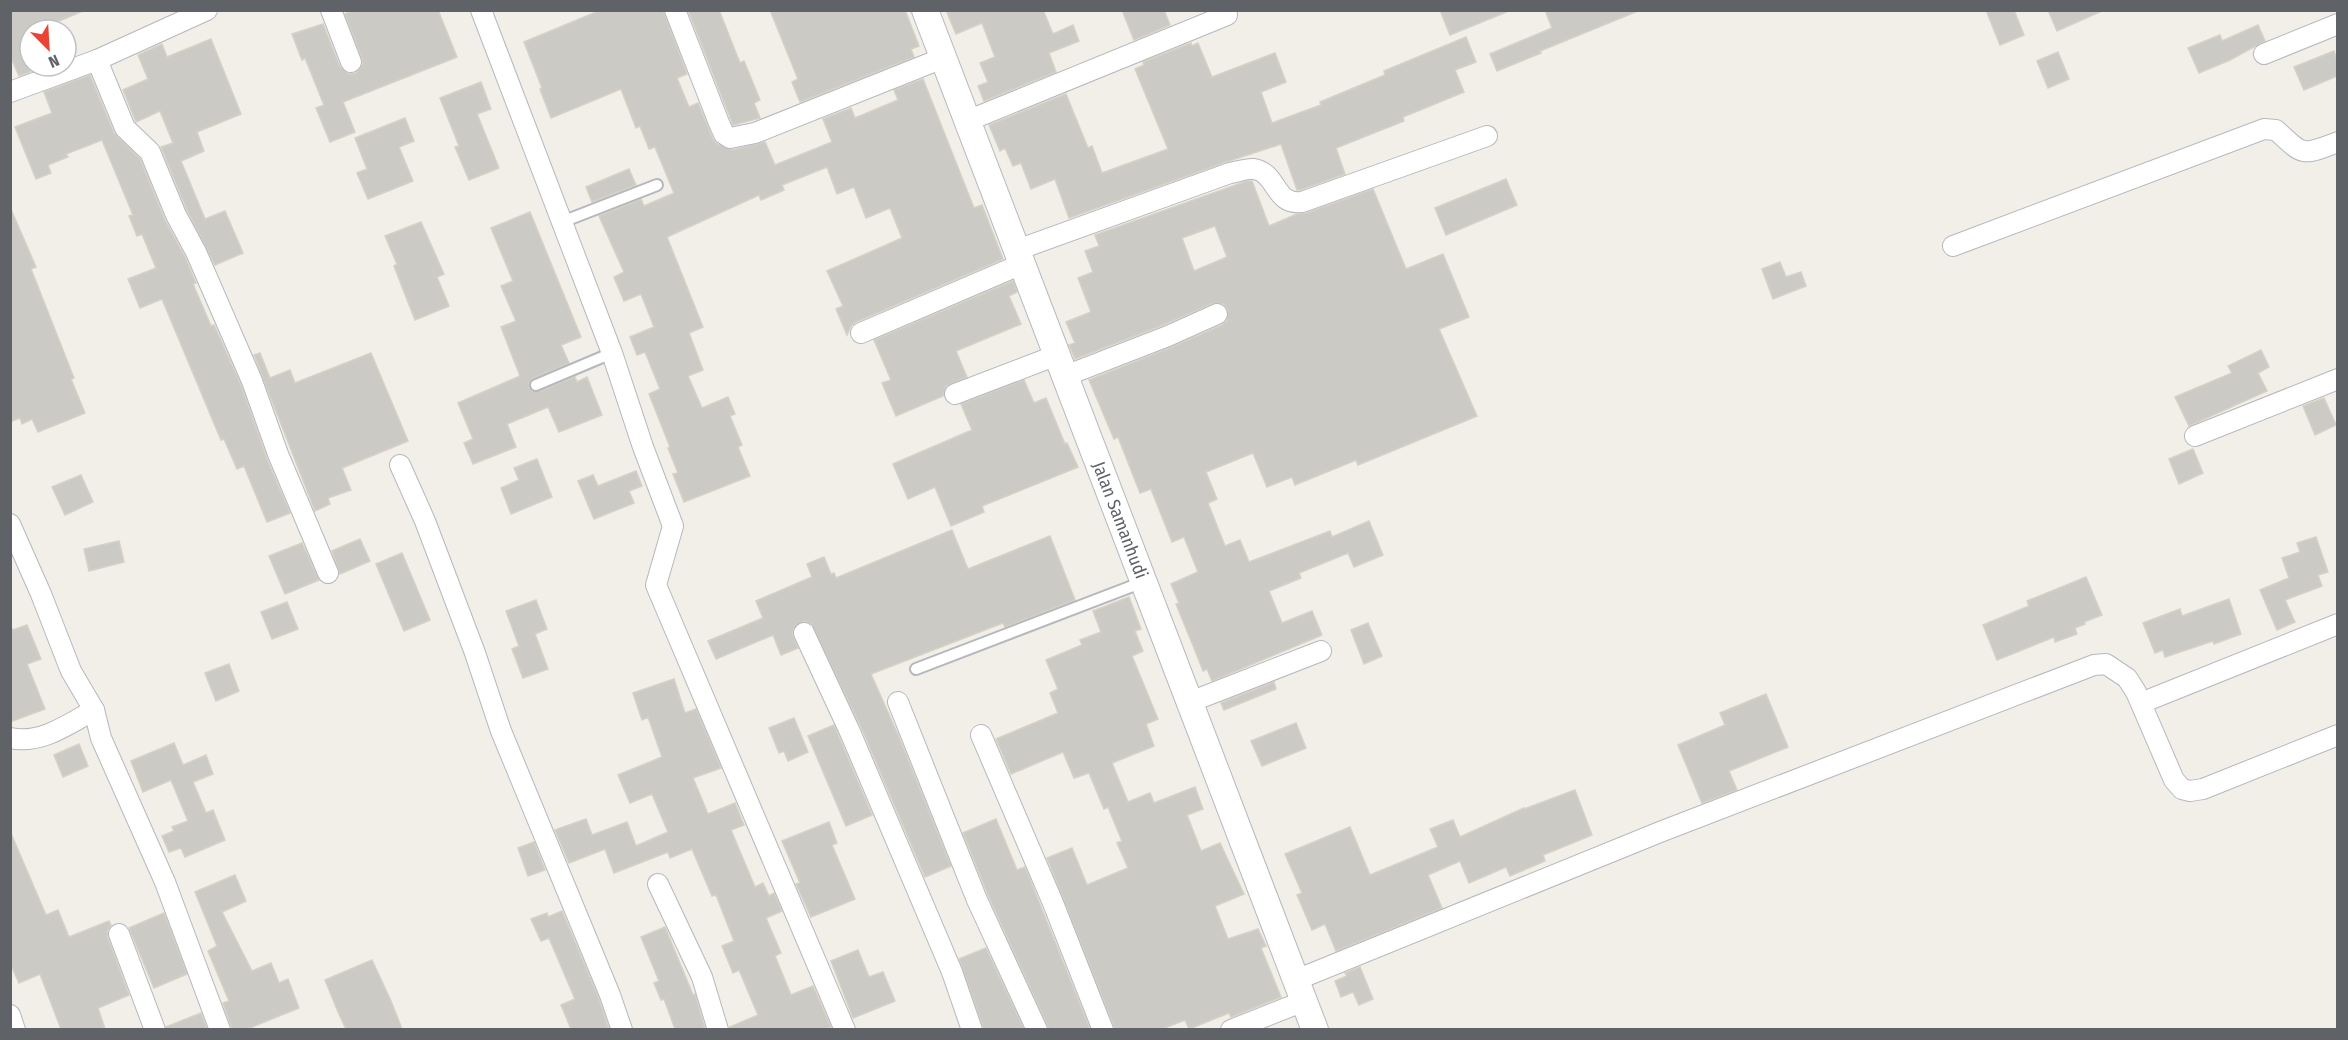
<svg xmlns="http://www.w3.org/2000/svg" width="2348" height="1040" font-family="'Fira Sans Condensed',sans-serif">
  <rect width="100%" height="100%" fill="#f1efe8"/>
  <g fill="#cccac5" stroke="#d6d1c6" stroke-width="1.5" fill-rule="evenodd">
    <path d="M 10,10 L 83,10 L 83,11 L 38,30 L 30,30 L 30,72 L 19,76 L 10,55 Z"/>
    <path d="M 354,10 L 438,10 L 457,57 L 343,102 L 355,132 L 330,142 L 316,108 L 324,105 L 305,58 L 302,60 L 292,34 L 323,24 L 340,67 L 349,74 L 356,73 L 363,64 L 362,58 L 345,14 Z"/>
    <path d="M 601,10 L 663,10 L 687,74 L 677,78 L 689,107 L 698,103 L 713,139 L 717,144 L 732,150 L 765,142 L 775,165 L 832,142 L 823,119 L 851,108 L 855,118 L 898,100 L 894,90 L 923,79 L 974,208 L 982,205 L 1003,259 L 856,322 L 851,326 L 847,335 L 836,309 L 843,306 L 827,271 L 902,238 L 890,208 L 866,218 L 854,187 L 837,194 L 827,167 L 782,185 L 784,190 L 761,200 L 759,195 L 667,237 L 703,327 L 689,333 L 703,370 L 688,376 L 702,408 L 728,397 L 735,414 L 730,416 L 742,445 L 738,447 L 750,476 L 684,502 L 673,474 L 678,473 L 668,448 L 670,447 L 649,394 L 660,389 L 645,352 L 637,355 L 630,337 L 654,327 L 641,294 L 624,301 L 614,277 L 624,272 L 599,216 L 641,199 L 644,206 L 674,193 L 655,147 L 649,149 L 640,126 L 636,128 L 621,89 L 551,118 L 540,89 L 542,88 L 524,42 Z"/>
    <path d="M 688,10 L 719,10 L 740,63 L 744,61 L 760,100 L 754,103 L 760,118 L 733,125 Z"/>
    <path d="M 770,10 L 905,10 L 919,46 L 911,49 L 914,57 L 800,102 L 792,82 L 798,79 Z"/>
    <path d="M 946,10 L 1043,10 L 1053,34 L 1073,25 L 1079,41 L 1049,53 L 1056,72 L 984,101 L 978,86 L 988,82 L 980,63 L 995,57 L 982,23 L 956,34 Z"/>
    <path d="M 1122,10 L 1164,10 L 1170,25 L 1134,40 Z"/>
    <path d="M 1440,10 L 1509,10 L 1509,11 L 1450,35 Z"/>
    <path d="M 1545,10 L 1638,10 L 1638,11 L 1540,51 L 1541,53 L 1497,71 L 1490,54 L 1552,28 Z"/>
    <path d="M 1986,10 L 2014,10 L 2024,35 L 2000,45 Z"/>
    <path d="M 2048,10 L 2104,10 L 2057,31 Z"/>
    <path d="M 2258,25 L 2265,41 L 2230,60 L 2199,73 L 2188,48 L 2220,35 L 2222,41 Z"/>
    <path d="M 1466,37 L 1476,62 L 1455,70 L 1464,92 L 1403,117 L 1404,121 L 1336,148 L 1345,174 L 1300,190 L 1297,190 L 1281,144 L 1226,162 L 1069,218 L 1055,179 L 1031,189 L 1021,163 L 1013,166 L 1005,148 L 1000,151 L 989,125 L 1066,94 L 1088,148 L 1092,146 L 1102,173 L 1168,149 L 1135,69 L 1144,65 L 1143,62 L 1191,43 L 1192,46 L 1198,43 L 1212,77 L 1275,53 L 1286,82 L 1261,92 L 1272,123 L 1321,105 L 1320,102 L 1385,75 L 1384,71 Z"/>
    <path d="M 211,39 L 241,114 L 197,132 L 204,151 L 181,161 L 205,219 L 225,211 L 243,253 L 215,265 L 187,210 L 161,147 L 173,143 L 160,111 L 136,122 L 123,90 L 148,79 L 138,55 L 162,44 L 167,57 Z"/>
    <path d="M 2334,51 L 2337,60 L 2337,76 L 2304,90 L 2294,67 Z"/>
    <path d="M 2058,52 L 2069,79 L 2048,88 L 2037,61 Z"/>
    <path d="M 90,75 L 114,133 L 140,159 L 165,220 L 185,257 L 196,283 L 193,284 L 211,326 L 214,325 L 241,385 L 267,459 L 290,513 L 267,522 L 244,466 L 237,469 L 224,439 L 221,440 L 162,299 L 140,308 L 128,279 L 156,268 L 142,234 L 137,236 L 129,216 L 133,215 L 102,140 L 66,154 L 68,157 L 48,165 L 51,173 L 36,179 L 15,127 L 52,113 L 44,92 Z"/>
    <path d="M 481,82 L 491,109 L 477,114 L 499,168 L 469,180 L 455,147 L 459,146 L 440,98 Z"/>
    <path d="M 405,118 L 414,141 L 399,147 L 413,181 L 368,199 L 357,173 L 367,169 L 355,138 Z"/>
    <path d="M 629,169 L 636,185 L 592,202 L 586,187 Z"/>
    <path d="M 1506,179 L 1517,205 L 1446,235 L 1435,208 Z"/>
    <path d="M 1247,181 L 1252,181 L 1269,226 L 1297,214 L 1306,213 L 1373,189 L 1406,269 L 1443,254 L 1469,317 L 1439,329 L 1477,416 L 1358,465 L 1356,460 L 1295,485 L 1292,477 L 1267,487 L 1253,453 L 1206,472 L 1217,499 L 1208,503 L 1225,546 L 1240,540 L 1249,562 L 1330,531 L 1332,537 L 1369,521 L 1383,555 L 1354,567 L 1348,553 L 1299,573 L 1301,578 L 1269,591 L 1282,623 L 1312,611 L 1322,635 L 1212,681 L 1207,669 L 1203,671 L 1196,653 L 1176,604 L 1179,603 L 1171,584 L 1198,572 L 1184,537 L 1172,542 L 1151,489 L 1140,493 L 1118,437 L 1114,439 L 1089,380 L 1172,347 L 1222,325 L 1227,321 L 1228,310 L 1224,304 L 1213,303 L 1163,325 L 1075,359 L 1069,345 L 1075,343 L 1066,322 L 1091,312 L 1078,278 L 1093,272 L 1085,251 L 1099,246 L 1095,235 ZM 1215,226 L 1227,257 L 1194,271 L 1182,238 Z"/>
    <path d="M 10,207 L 36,267 L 31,269 L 74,378 L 71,379 L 85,413 L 38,432 L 32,419 L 22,424 L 20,418 L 10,422 Z"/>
    <path d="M 530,212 L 581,337 L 561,345 L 569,363 L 533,378 L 529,383 L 529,387 L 532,391 L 538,392 L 575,377 L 577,382 L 587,377 L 602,415 L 559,432 L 548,407 L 507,424 L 516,447 L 473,464 L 464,443 L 473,439 L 458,403 L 520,376 L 501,327 L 516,321 L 501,286 L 513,281 L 491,228 Z"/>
    <path d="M 421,222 L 444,274 L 437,277 L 449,306 L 415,320 L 394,266 L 397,264 L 385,236 Z"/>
    <path d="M 1780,262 L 1786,277 L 1801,272 L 1806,286 L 1773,299 L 1762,269 Z"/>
    <path d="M 1013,281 L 1017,292 L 1009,296 L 1021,324 L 956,351 L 967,377 L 946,386 L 943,396 L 896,416 L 882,383 L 891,380 L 874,340 Z"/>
    <path d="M 2261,350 L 2269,367 L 2258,373 L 2267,391 L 2189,426 L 2175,397 L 2232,373 L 2228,366 Z"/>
    <path d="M 260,353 L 270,378 L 290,370 L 295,383 L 371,353 L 408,441 L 342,468 L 351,490 L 328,498 L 330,504 L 315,511 L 254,355 Z"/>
    <path d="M 1024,380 L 1034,403 L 1046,398 L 1065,444 L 1067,443 L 1078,467 L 982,506 L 984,512 L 951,526 L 935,487 L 908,499 L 893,464 L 972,430 L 961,404 Z"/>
    <path d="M 2324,398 L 2336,425 L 2315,435 L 2303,406 Z"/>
    <path d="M 2193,449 L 2203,473 L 2179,484 L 2169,459 Z"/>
    <path d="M 537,459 L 552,497 L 511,514 L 501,488 L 519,480 L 514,468 Z"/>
    <path d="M 636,471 L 642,486 L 629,491 L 634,503 L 594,519 L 578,481 L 593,475 L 598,486 Z"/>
    <path d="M 81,475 L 93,502 L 65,515 L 52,487 Z"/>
    <path d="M 952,530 L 968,569 L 1050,536 L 1075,600 L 1005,627 L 1003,623 L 871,674 L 899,737 L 951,866 L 925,877 L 861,727 L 811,624 L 804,621 L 795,626 L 792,633 L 798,648 L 781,655 L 773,635 L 716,659 L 708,641 L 763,618 L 756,601 L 812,577 L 807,564 L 824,557 L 831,574 L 834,573 L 836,578 Z"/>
    <path d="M 2316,537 L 2328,572 L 2318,575 L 2322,586 L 2285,600 L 2295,622 L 2277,630 L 2260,590 L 2289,578 L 2282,558 L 2300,552 L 2297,543 Z"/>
    <path d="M 360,539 L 370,561 L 340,574 L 332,551 Z"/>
    <path d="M 119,541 L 124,562 L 89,571 L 84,549 Z"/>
    <path d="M 302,543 L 319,580 L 285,594 L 269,556 Z"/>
    <path d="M 402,553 L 430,620 L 404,631 L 376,564 Z"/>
    <path d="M 2086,577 L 2102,615 L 2084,622 L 2085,624 L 2075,628 L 2077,634 L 2055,642 L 2054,637 L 1997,660 L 1983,625 L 2029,606 L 2027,601 Z"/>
    <path d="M 1129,597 L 1141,629 L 1135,631 L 1143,651 L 1132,656 L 1158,719 L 1146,724 L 1154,746 L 1112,763 L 1128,802 L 1150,793 L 1154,803 L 1195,787 L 1203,809 L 1187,815 L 1201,851 L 1220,843 L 1244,894 L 1215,906 L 1228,939 L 1258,929 L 1266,946 L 1261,948 L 1281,997 L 1231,1017 L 1229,1013 L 1189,1029 L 1185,1020 L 1162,1029 L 1115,1029 L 1047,858 L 1072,848 L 1087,885 L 1128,868 L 1117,843 L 1122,841 L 1108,807 L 1104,809 L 1089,773 L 1074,778 L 1063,752 L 1011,774 L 996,739 L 1058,713 L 1050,693 L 1058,689 L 1046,660 L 1082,645 L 1080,640 L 1101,632 L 1093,611 Z"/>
    <path d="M 2229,599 L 2241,634 L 2214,644 L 2213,641 L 2165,657 L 2163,650 L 2155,653 L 2143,623 L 2180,609 L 2182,616 Z"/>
    <path d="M 536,600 L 547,629 L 535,634 L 548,669 L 523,678 L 512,649 L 519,646 L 506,611 Z"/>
    <path d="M 287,602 L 298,629 L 272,639 L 261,612 Z"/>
    <path d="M 1368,623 L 1382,656 L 1364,664 L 1351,630 Z"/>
    <path d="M 27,625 L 41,659 L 27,664 L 45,709 L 10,722 L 10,626 L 13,630 Z"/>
    <path d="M 229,664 L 239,691 L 216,701 L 205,673 Z"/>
    <path d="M 674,679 L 685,713 L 696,709 L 721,768 L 693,778 L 708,814 L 735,803 L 744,825 L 731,830 L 755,887 L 763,883 L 769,896 L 774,893 L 782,911 L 766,918 L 781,953 L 775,956 L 791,995 L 813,986 L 831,1027 L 825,1029 L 730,1029 L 730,1027 L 758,1015 L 739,970 L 733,973 L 722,946 L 734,941 L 716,895 L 712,896 L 692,849 L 670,858 L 668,852 L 614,873 L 605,849 L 569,863 L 555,830 L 586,819 L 592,835 L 627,822 L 636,846 L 668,832 L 652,794 L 630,803 L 618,775 L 662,757 L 648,717 L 642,720 L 633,693 Z"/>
    <path d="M 1274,682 L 1276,689 L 1224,710 L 1221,703 Z"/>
    <path d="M 1766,694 L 1788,747 L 1729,771 L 1737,790 L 1702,803 L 1678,745 L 1725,725 L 1720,713 Z"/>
    <path d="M 794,718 L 808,752 L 788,761 L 784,751 L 779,753 L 769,728 Z"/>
    <path d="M 1296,723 L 1306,748 L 1262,766 L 1251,741 Z"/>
    <path d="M 834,725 L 872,815 L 846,826 L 808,736 Z"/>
    <path d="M 174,743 L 183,765 L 206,755 L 213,774 L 193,782 L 206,813 L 213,810 L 225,840 L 185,857 L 181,848 L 169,852 L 162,836 L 174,831 L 172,827 L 188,821 L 171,780 L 143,792 L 131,761 Z"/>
    <path d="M 79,744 L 88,766 L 63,777 L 54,755 Z"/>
    <path d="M 1575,790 L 1592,835 L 1543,855 L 1545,861 L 1510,876 L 1506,867 L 1469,883 L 1460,861 L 1428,875 L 1442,908 L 1336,951 L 1325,924 L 1312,930 L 1297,895 L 1302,893 L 1285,854 L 1350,827 L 1370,875 L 1438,847 L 1430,829 L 1453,820 L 1460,837 L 1524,808 L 1524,809 Z"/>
    <path d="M 996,819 L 1017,870 L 1025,867 L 1090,1029 L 1049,1029 L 988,895 L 963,833 Z"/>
    <path d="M 829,822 L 837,843 L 832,845 L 855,899 L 811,917 L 796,884 L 800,883 L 782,841 Z"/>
    <path d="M 10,831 L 46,915 L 58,910 L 69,937 L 109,921 L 111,925 L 107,931 L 108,938 L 129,995 L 98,1008 L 105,1029 L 61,1029 L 40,974 L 19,983 L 10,963 Z"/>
    <path d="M 534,842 L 545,870 L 528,876 L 518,848 Z"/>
    <path d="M 235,875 L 246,901 L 222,912 L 252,971 L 271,963 L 279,983 L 288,979 L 299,1008 L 247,1029 L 232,1029 L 223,1003 L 229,1001 L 208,951 L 217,946 L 195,892 Z"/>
    <path d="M 562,911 L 599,999 L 609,1029 L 571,1029 L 561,1005 L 575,999 L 549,938 L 541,941 L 531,919 L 547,913 L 548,917 Z"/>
    <path d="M 164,913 L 187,974 L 154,988 L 129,928 Z"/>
    <path d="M 665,927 L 693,995 L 695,994 L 705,1029 L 675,1029 L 664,999 L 661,1000 L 654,983 L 659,981 L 641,937 Z"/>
    <path d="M 986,948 L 1024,1029 L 984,1029 L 959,959 Z"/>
    <path d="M 858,950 L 869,977 L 883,972 L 895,1001 L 853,1018 L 831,961 Z"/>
    <path d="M 372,960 L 391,1001 L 402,1029 L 346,1029 L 338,1012 L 325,980 Z"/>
    <path d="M 1360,967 L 1373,999 L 1359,1005 L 1353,992 L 1341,997 L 1335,981 L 1347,976 L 1345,973 Z"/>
    <path d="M 201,1013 L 207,1029 L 167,1029 L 166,1027 Z"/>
  </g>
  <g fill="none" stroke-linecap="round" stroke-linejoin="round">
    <g stroke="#b5b8bc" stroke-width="14">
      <g id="service">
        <path d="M 562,222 L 657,185"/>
        <path d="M 536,385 L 612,353"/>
        <path d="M 916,669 L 1143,582"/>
      </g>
    </g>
    <g stroke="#b5b8bc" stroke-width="22">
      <g id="minor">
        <path d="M 331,10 L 351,62"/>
        <path d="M 481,10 L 612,353 L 643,447 L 673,526 L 656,585 L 845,1030"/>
        <path d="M 675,10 L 719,123 L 724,134 L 730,138 L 755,133 L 943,58"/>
        <path d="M 2264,54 L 2338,24"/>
        <path d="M 97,60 L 125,128 L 150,152 L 176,215 L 196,252 L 252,381 L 278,454 L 328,573"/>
        <path d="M 10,92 L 97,60 L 207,10"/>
        <path d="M 967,121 L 1227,15"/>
        <path d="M 1953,246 L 2264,129 L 2276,130 C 2304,156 2301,156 2338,142"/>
        <path d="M 1017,250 L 1230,173 C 1237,172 1247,168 1254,169 C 1278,173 1274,206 1302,202 L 1487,136"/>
        <path d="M 861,333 L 1022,264"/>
        <path d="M 1065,376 L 1168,336 L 1217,314"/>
        <path d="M 955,394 L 1057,355"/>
        <path d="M 2195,436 L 2338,379"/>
        <path d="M 400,465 L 425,521 L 475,653 L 501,731 L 610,995 L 622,1030"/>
        <path d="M 10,524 L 41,594 L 71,671 L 94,710 L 101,738 L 165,882 L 220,1030"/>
        <path d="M 804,633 L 850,732 L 952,972 L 972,1030"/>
        <path d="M 898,702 L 977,900 L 1037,1030"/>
        <path d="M 1190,702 L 1321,651"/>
        <path d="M 2141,703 L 2338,624"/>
        <path d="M 981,735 L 1053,903 L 1103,1030"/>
        <path d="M 10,738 C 40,745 69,724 94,710"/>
        <path d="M 658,884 L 702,977 L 718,1030"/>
        <path d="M 119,934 L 155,1030"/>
        <path d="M 1296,980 L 1660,832 L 2094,665 L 2106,664 L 2127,678 L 2136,692 L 2174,780 L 2182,789 L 2190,791 L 2203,789 L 2338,735"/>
        <path d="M 10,1015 L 15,1030"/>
        <path d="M 1231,1030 L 1304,1001"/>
      </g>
    </g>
    <g stroke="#b5b8bc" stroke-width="28">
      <path id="tertiary" d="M 925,10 L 1315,1030"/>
    </g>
    <use href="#service" stroke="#fff" stroke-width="10"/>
    <use href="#minor" stroke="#fff" stroke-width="20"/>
    <use href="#tertiary" stroke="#fff" stroke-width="26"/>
  </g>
  <g text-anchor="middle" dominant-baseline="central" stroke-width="4.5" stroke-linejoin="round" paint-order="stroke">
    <g font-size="18" fill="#5f6368" stroke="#fff">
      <text transform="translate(1120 520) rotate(69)">Jalan Samanhudi</text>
    </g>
  </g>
  <rect width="2348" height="1040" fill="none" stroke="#5f6368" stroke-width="24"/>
  <g transform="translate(48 48) rotate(156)"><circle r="28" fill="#ffffff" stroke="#bfc1c3" stroke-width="1.5"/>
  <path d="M0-4.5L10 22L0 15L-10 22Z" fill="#ea4335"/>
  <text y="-9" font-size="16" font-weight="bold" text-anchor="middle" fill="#5f6368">N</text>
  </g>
</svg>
